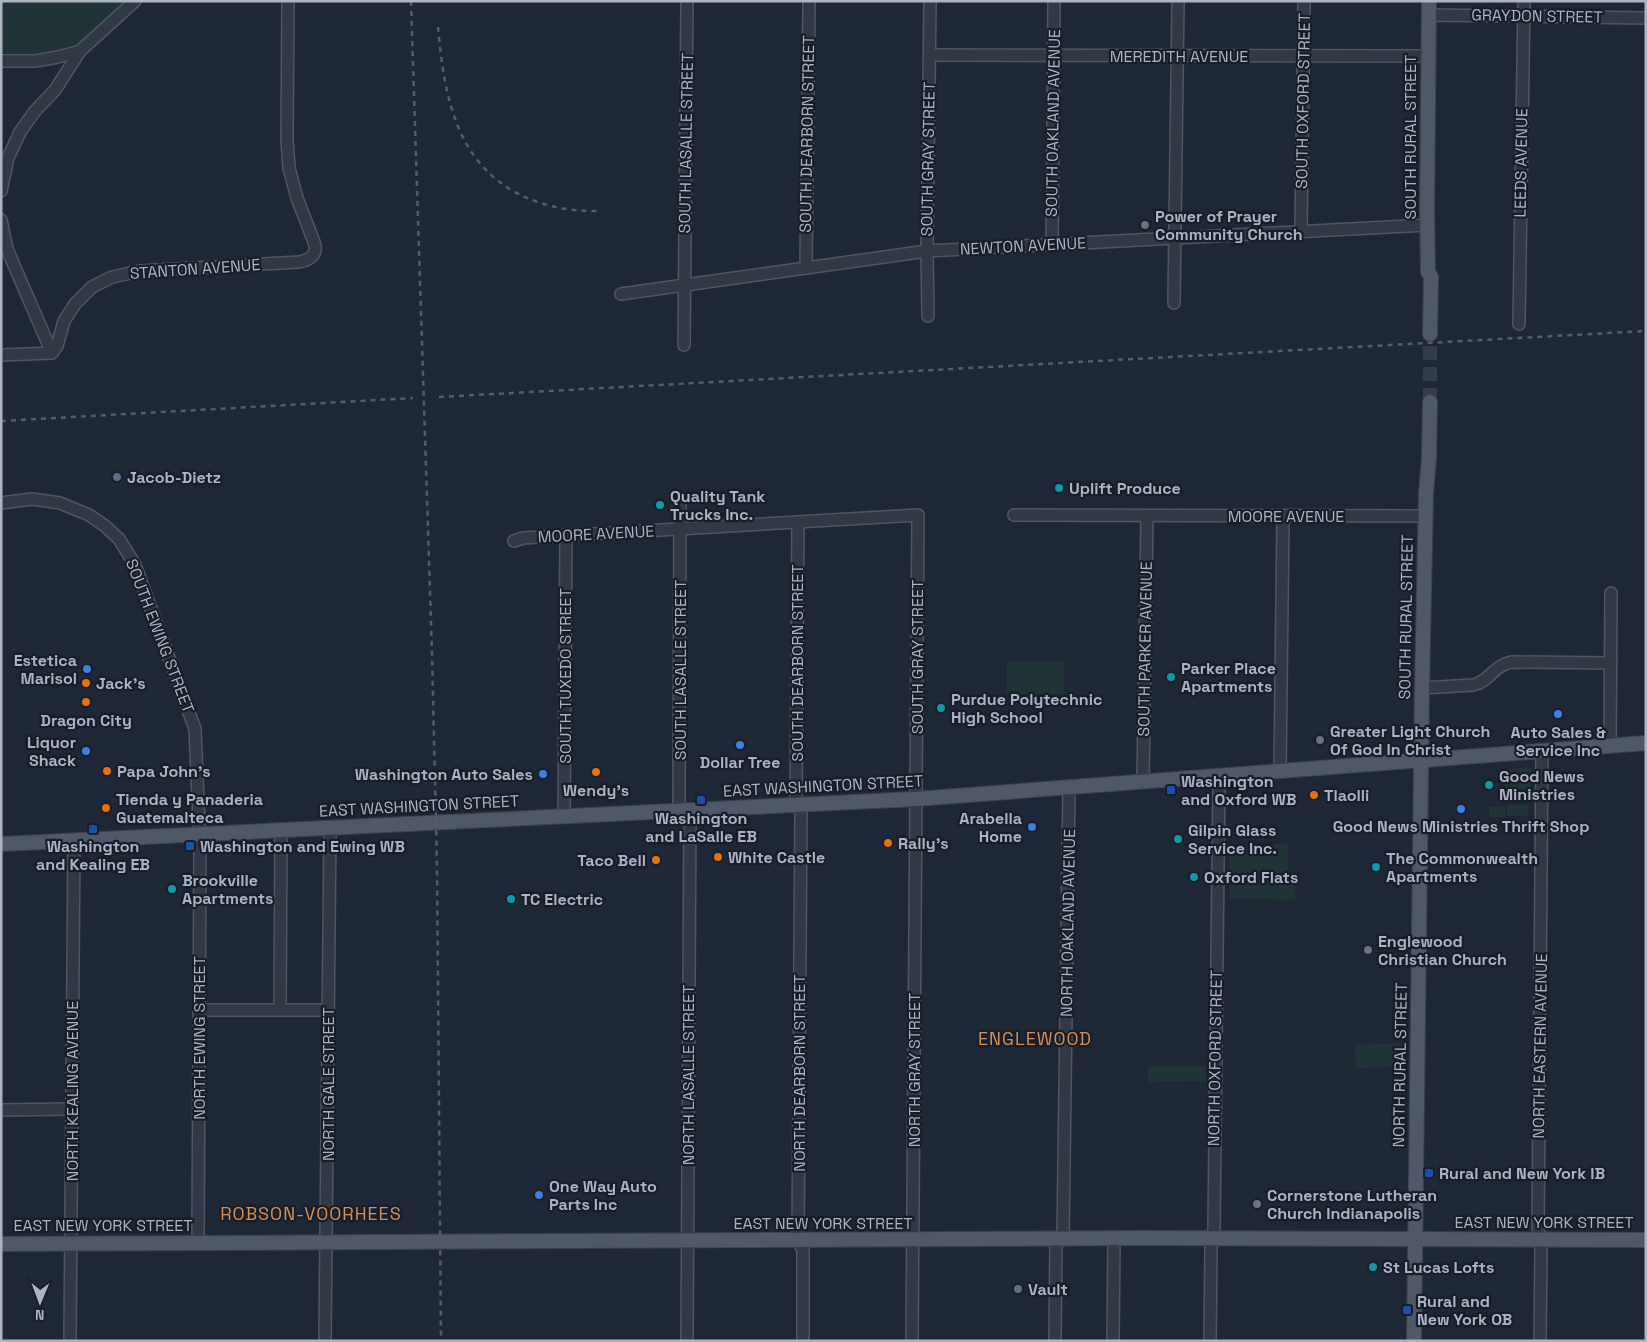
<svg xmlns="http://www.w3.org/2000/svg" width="1647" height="1342" font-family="'Space Grotesk',sans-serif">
  <rect width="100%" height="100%" fill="#1e2736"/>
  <g fill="#203337">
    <path d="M 1,1 L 128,1 C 117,11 99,31 88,38 C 62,52 29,55 1,55 Z"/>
    <rect x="1007" y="662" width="57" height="32"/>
    <path d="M 1531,767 L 1531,799 L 1504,800 L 1505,769 Z"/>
    <rect x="1507" y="805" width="21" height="11"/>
    <rect x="1489" y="807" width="16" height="10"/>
    <path d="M 1288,843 L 1288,869 L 1296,882 L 1295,900 L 1229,898 L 1229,848 Z"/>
    <path d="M 1403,1043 L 1404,1067 L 1356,1068 L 1355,1045 Z"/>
    <path d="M 1148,1066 L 1206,1066 L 1206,1081 L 1148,1082 Z"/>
  </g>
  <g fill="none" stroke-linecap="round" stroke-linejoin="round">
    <path stroke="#333c4b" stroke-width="14" stroke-dasharray="14 7" stroke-linecap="butt" d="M 1430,402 L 1430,334"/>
    <g stroke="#4f5665" stroke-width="14">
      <g id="minor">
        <path d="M 1429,15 L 1646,18"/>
        <path d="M 930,55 L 1428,56"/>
        <path d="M 1,61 L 35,61 L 58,57 L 80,51 L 135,1"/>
        <path d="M 1,191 L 8,158 L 20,132 L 35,111 L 55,90 L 80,51"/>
        <path d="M 1,220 L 7,249 L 52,353"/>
        <path d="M 1301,231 L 1304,1"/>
        <path d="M 1052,245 L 1054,1"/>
        <path d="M 806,268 L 809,1"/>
        <path d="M 621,294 L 927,251 L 1427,225"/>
        <path d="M 1174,303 L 1178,1"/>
        <path d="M 928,316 L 927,251 L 930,1"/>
        <path d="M 1519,324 L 1524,1"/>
        <path d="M 684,345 L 687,1"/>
        <path d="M 1,355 L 52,353 L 57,346 L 64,321 L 75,304 L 92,287 L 112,277 L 140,271 L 299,262 C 311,260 318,254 314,242 L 297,198 L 289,168 L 287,140 L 288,1"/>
        <path d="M 1,503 L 32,499 L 60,503 L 89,515 L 105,526 L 119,539 L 135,565 L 195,729 L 200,846 L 198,1242"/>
        <path d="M 1014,515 L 1425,516"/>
        <path d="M 514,541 L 523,538 L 918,515 L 912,1341"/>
        <path d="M 1422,688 L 1473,685 C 1491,681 1493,665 1512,662 L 1611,663"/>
        <path d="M 1610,746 L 1611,593"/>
        <path d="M 1280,771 L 1283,516"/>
        <path d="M 1143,781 L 1147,516"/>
        <path d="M 796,805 L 798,522"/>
        <path d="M 801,805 L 798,1241 L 803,1250 L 803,1341"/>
        <path d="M 679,811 L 680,504"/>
        <path d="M 564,816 L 566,535"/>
        <path d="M 199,1010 L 328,1010"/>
        <path d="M 280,1010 L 281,830"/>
        <path d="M 1,1110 L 72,1109"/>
        <path d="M 1063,1240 L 1069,786"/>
        <path d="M 70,1341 L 74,840"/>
        <path d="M 325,1341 L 330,828"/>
        <path d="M 687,1341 L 690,810"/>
        <path d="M 1055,1341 L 1056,1240"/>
        <path d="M 1113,1341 L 1114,1239"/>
        <path d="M 1210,1341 L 1211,1248 L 1214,1229 L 1219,775"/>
        <path d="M 1540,1341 L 1541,1248 L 1538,1227 L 1542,751"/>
      </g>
    </g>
    <g stroke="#3b4250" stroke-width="16">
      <g id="major">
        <path d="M 1429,1 L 1427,211 L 1428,272 L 1431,277 L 1430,334"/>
        <path d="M 1,844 L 916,799 L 1646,743"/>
        <path d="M 1,1244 L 1140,1238 L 1646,1240"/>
        <path d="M 1414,1341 L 1422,688 L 1426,493 L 1429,458 L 1430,402"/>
      </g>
    </g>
    <use href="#minor" stroke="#313946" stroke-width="11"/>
    <use href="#major" stroke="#4f5867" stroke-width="14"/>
    <g stroke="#535d6e" stroke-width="2.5" stroke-dasharray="5 5" stroke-linecap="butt">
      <path d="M 411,1 L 432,654 L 437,868 L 441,1341"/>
      <path d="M 438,27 C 441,60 445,93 457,124 C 481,186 536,212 599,211"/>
      <path d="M 439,397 L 1646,331"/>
      <path d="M 1,421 L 413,398"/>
    </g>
  </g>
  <g fill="#6b7280" stroke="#171e2a" stroke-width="2">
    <circle cx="1145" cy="225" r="5"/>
    <circle cx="1320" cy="740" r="5"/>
    <circle cx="1368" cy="950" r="5"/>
    <circle cx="1257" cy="1204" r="5"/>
  </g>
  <g fill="#5c6f8a" stroke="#171e2a" stroke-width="2">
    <circle cx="117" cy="477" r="5"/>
    <circle cx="1018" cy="1289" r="5"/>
  </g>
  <g fill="#0f9aa8" stroke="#171e2a" stroke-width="2">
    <circle cx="1059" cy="488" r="5"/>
    <circle cx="660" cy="505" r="5"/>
    <circle cx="1171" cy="677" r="5"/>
    <circle cx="941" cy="708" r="5"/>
    <circle cx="1489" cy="785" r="5"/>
    <circle cx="1178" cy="839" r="5"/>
    <circle cx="1376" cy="867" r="5"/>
    <circle cx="1194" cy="877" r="5"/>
    <circle cx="172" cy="889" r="5"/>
    <circle cx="511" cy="899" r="5"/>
    <circle cx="1373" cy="1267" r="5"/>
  </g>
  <g fill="#3f7fe0" stroke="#171e2a" stroke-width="2">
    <circle cx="87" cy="669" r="5"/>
    <circle cx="1558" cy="714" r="5"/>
    <circle cx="740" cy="745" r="5"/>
    <circle cx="86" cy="751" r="5"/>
    <circle cx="543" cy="774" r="5"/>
    <circle cx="1461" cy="809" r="5"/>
    <circle cx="1032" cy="827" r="5"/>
    <circle cx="539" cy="1195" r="5"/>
  </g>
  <g fill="#e8710a" stroke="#171e2a" stroke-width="2">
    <circle cx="86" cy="683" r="5"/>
    <circle cx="86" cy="702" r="5"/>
    <circle cx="107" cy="771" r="5"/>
    <circle cx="596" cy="772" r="5"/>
    <circle cx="1314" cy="795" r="5"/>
    <circle cx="106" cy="808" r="5"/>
    <circle cx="888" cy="843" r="5"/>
    <circle cx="718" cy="857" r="5"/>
    <circle cx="656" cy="860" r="5"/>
  </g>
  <g fill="#1a4fb4" stroke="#171e2a" stroke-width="2">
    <rect x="1166" y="785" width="10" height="10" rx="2.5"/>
    <rect x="696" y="795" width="10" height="10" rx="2.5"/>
    <rect x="88" y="824" width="10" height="10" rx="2.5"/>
    <rect x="185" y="841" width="10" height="10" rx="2.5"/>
    <rect x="1424" y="1168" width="10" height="10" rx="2.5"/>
    <rect x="1402" y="1305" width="10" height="10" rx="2.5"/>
  </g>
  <g text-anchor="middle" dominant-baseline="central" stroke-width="4.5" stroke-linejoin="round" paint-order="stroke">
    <g font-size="16" fill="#abb3c4" stroke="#171e2a">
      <text transform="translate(1537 16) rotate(1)">GRAYDON STREET</text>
      <text x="1179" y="56">MEREDITH AVENUE</text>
      <text transform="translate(1303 101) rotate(-89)">SOUTH OXFORD STREET</text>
      <text transform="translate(1053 123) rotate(-89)">SOUTH OAKLAND AVENUE</text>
      <text transform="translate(807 134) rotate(-89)">SOUTH DEARBORN STREET</text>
      <text transform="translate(1410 137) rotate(-90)">SOUTH RURAL STREET</text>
      <text transform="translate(686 143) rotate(-89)">SOUTH LASALLE STREET</text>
      <text transform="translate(928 159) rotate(-89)">SOUTH GRAY STREET</text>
      <text transform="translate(1521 163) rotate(-89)">LEEDS AVENUE</text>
      <text transform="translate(1023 246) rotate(-3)">NEWTON AVENUE</text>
      <text transform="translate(195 269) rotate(-4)">STANTON AVENUE</text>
      <text x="1286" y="516">MOORE AVENUE</text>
      <text transform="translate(596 534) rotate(-3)">MOORE AVENUE</text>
      <text transform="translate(1406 617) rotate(-89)">SOUTH RURAL STREET</text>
      <text transform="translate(160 636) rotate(69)">SOUTH EWING STREET</text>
      <text transform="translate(1145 649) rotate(-89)">SOUTH PARKER AVENUE</text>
      <text transform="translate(917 657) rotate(-90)">SOUTH GRAY STREET</text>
      <text transform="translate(797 663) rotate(-90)">SOUTH DEARBORN STREET</text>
      <text transform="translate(680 670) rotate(-90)">SOUTH LASALLE STREET</text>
      <text transform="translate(565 676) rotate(-90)">SOUTH TUXEDO STREET</text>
      <text transform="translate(823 786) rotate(-3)">EAST WASHINGTON STREET</text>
      <text transform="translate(419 806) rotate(-3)">EAST WASHINGTON STREET</text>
      <text transform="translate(1068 923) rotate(-89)">NORTH OAKLAND AVENUE</text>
      <text transform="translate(199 1038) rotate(-90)">NORTH EWING STREET</text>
      <text transform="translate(1540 1046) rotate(-89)">NORTH EASTERN AVENUE</text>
      <text transform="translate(1215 1058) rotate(-89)">NORTH OXFORD STREET</text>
      <text transform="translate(1400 1065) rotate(-89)">NORTH RURAL STREET</text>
      <text transform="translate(914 1070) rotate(-90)">NORTH GRAY STREET</text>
      <text transform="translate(799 1073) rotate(-90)">NORTH DEARBORN STREET</text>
      <text transform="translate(688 1075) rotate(-90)">NORTH LASALLE STREET</text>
      <text transform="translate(328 1084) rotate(-90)">NORTH GALE STREET</text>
      <text transform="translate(72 1091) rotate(-90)">NORTH KEALING AVENUE</text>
      <text x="1544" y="1222">EAST NEW YORK STREET</text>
      <text x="823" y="1223">EAST NEW YORK STREET</text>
      <text x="103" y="1225">EAST NEW YORK STREET</text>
    </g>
    <g font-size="16" font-weight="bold" fill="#abb3c4" stroke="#171e2a" text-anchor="start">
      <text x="1155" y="216">Power of Prayer<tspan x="1155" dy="18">Community Church</tspan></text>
      <text x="127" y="477">Jacob-Dietz</text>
      <text x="1069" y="488">Uplift Produce</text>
      <text x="670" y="496">Quality Tank<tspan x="670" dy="18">Trucks Inc.</tspan></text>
      <text x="77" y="660" text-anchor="end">Estetica<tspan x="77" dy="18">Marisol</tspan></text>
      <text x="1181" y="668">Parker Place<tspan x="1181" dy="18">Apartments</tspan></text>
      <text x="96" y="683">Jack's</text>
      <text x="951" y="699">Purdue Polytechnic<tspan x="951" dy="18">High School</tspan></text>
      <text x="86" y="720" text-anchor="middle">Dragon City</text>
      <text x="1330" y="731">Greater Light Church<tspan x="1330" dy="18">Of God In Christ</tspan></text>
      <text x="1558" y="732" text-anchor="middle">Auto Sales &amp;<tspan x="1558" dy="18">Service Inc</tspan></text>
      <text x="76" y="742" text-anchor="end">Liquor<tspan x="76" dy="18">Shack</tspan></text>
      <text x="740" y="762" text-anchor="middle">Dollar Tree</text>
      <text x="117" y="771">Papa John's</text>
      <text x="533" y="774" text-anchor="end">Washington Auto Sales</text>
      <text x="1499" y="776">Good News<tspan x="1499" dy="18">Ministries</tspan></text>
      <text x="1181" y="781">Washington<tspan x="1181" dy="18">and Oxford WB</tspan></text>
      <text x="596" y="790" text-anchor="middle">Wendy's</text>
      <text x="1324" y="795">Tlaolli</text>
      <text x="116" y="799">Tienda y Panaderia<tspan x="116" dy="18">Guatemalteca</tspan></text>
      <text x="701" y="818" text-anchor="middle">Washington<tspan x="701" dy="18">and LaSalle EB</tspan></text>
      <text x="1022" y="818" text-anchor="end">Arabella<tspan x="1022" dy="18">Home</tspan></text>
      <text x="1461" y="826" text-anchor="middle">Good News Ministries Thrift Shop</text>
      <text x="1188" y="830">Gilpin Glass<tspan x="1188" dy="18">Service Inc.</tspan></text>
      <text x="898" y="843">Rally's</text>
      <text x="93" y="846" text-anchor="middle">Washington<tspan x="93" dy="18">and Kealing EB</tspan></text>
      <text x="200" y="846">Washington and Ewing WB</text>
      <text x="728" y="857">White Castle</text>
      <text x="1386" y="858">The Commonwealth<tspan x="1386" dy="18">Apartments</tspan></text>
      <text x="646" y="860" text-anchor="end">Taco Bell</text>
      <text x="1204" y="877">Oxford Flats</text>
      <text x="182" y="880">Brookville<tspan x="182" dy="18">Apartments</tspan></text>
      <text x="521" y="899">TC Electric</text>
      <text x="1378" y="941">Englewood<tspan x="1378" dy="18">Christian Church</tspan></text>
      <text x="1439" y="1173">Rural and New York IB</text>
      <text x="549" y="1186">One Way Auto<tspan x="549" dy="18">Parts Inc</tspan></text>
      <text x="1267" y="1195">Cornerstone Lutheran<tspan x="1267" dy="18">Church Indianapolis</tspan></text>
      <text x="1383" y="1267">St Lucas Lofts</text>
      <text x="1028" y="1289">Vault</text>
      <text x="1417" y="1301">Rural and<tspan x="1417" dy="18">New York OB</tspan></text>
    </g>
    <g font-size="18" letter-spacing="1" fill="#d79152" stroke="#171e2a">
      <text x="1035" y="1038">ENGLEWOOD</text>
      <text x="311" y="1213">ROBSON-VOORHEES</text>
    </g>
  </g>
  <rect width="1647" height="1342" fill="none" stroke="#abb3c4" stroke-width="5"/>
  <g transform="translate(40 1302) rotate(181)" stroke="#171e2a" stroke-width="4" paint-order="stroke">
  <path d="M0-4L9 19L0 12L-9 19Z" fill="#abb3c4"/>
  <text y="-8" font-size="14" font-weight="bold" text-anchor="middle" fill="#abb3c4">N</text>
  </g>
</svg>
